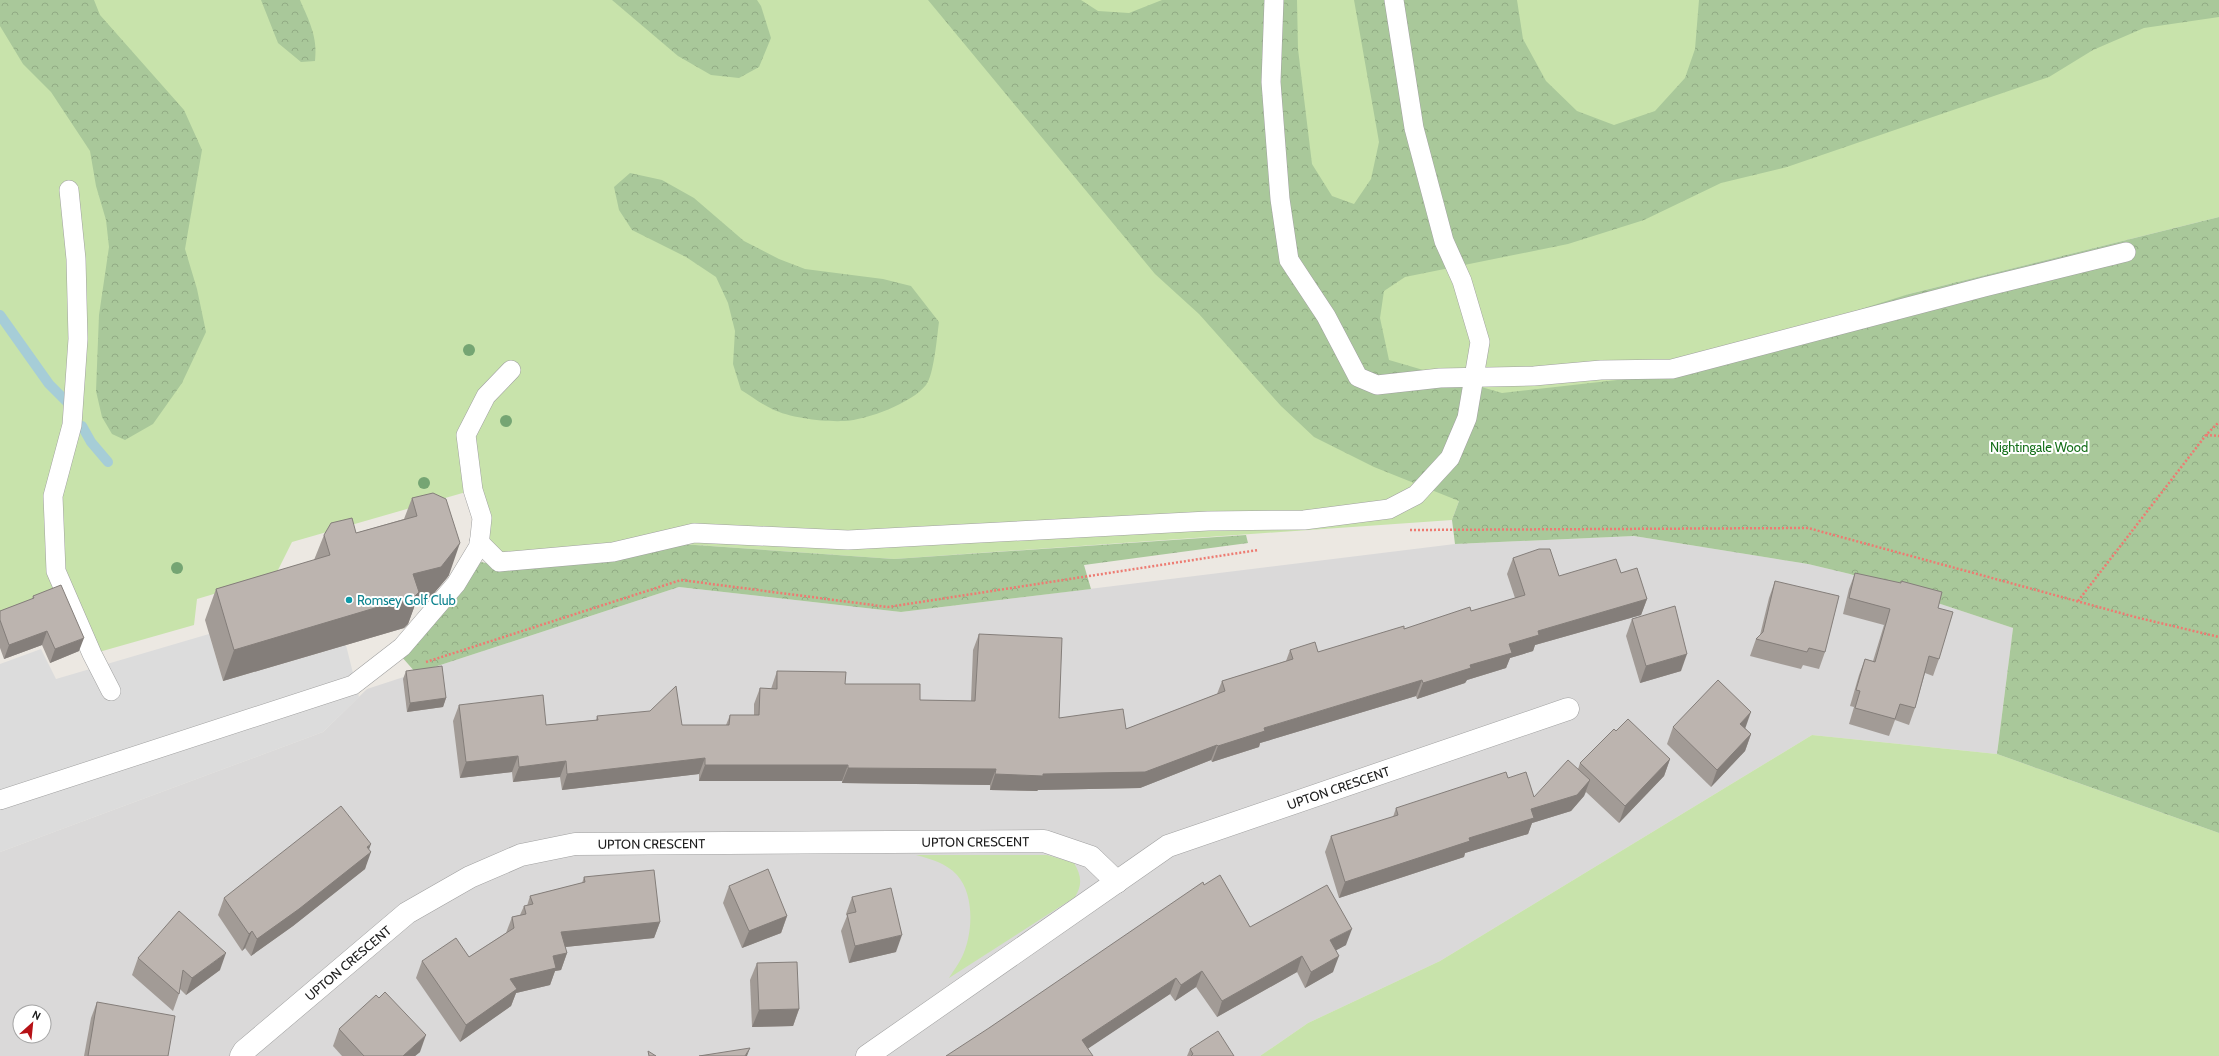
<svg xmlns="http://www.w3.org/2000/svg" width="2219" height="1056" font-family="Cabin,sans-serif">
  <defs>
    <pattern id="forest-crowns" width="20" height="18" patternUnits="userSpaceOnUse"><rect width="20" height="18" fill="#a9c89a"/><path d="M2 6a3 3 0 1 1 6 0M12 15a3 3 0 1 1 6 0" fill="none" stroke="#91ab84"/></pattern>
  </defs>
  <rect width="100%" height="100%" fill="#ece8e2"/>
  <path fill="#dad9d9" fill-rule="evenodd" d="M 1634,536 L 1808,564 L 1850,574 L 2013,628 L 1997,754 L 1812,735 L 1440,961 L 1308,1023 L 1260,1056 L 0,1056 L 0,852 L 323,732 L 367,689 L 679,587 L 901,612 L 1455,544 ZM 20,1012 L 44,1012 L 44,1036 L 20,1036 Z"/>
  <g fill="#c8e3ab">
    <path d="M 0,0 L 2219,0 L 2219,217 L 1909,294 L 1459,501 L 1452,520 L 894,559 L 681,544 L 496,565 L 473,490 L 292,542 L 275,576 L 197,599 L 194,625 L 92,654 L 68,591 L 0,618 Z"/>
    <path d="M 1812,735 L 1997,754 L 2219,833 L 2219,1056 L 1260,1056 L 1308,1023 L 1440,961 Z"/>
    <path d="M 916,855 L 1047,855 L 1074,863 C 1081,875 1083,884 1075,897 L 949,978 C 953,971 958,965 962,957 C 973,934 975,895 957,875 C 946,863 931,859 916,855 Z"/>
  </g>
  <g fill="url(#forest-crowns)">
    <path d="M 0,0 L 94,0 L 100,15 L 184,110 L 202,150 L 185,249 L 197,289 L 206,332 L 182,383 L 153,424 L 125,440 L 112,434 L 102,417 L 96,391 L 99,315 L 109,247 L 106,220 L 96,186 L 90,151 L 51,92 L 23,64 L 0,26 Z"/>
    <path d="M 261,0 L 300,0 C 309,21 318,37 315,61 L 301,62 L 278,43 Z"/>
    <path d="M 612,0 L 757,0 L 761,6 L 771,38 L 759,67 L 739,78 L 711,75 L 678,56 Z"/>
    <path d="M 928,0 L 1081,0 L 1098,11 L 1129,13 L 1162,0 L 1297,0 L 1298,49 L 1312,164 L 1332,196 L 1354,204 L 1371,179 L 1379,142 L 1354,0 L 1517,0 L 1523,39 L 1546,81 L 1577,111 L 1614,125 L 1655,111 L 1685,78 L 1695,49 L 1699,0 L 2219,0 L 2219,17 L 2144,28 L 2093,50 L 2049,77 L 1787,167 L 1721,183 L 1644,220 L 1568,244 L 1405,277 L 1384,291 L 1380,318 L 1389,360 L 1502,393 L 1644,377 L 1909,294 L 2219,217 L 2219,833 L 1997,754 L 2013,628 L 1850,574 L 1808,564 L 1634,536 L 1455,544 L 1452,520 L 1459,501 L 1374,467 L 1314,437 L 1281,406 L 1199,314 L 1155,274 Z"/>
    <path d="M 630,173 L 662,180 L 694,198 L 744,241 L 779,259 L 805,269 L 883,279 L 911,286 L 939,322 C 937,336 934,375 926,385 C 912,403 867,420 844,421 C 824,422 790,418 772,409 C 761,404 751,396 741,390 L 733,364 L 735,331 L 728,303 L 716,277 L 686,257 L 632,230 L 619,210 L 614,187 Z"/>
    <path d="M 1246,535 L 1248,543 L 1084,565 L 1091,589 L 901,612 L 679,587 L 416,673 L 401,656 L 439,607 L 481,562 L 496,565 L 681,544 L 894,559 Z"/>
  </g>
  <path fill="#dcdcdc" d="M 209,634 L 223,681 L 346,645 L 359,697 L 323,732 L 0,852 L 0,664 L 41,649 L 56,679 Z"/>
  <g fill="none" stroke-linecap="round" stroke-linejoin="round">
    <g stroke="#a6cdd7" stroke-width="10">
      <path d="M 0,315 L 49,384 L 69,404"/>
      <path d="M 82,426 L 91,442 L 108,462"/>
    </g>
    <g stroke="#a0a0a0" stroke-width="20">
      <g id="service">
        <path d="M 1274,0 L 1271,82 L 1280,199 L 1289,260 L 1326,316 L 1358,377 L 1377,385 L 1440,378 L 1534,376 L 1601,370 L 1672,369 L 1984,287 L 2126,252"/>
        <path d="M 69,190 L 76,259 L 78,339 L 72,425 L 53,496 L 56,571 L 92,654 L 111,691"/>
        <path d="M 479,542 L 499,562 L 613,552 L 694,533 L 848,540 L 1208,521 L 1304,520 L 1389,509 L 1416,495 L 1450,458 L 1467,418 L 1480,342 L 1462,281 L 1444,241 L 1414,128 L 1394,0"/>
        <path d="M 0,800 L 353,685 L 402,647 L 456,584 L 479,546 L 482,518 L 473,490 L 466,435 L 486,396 L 511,370"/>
      </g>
    </g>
    <g stroke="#a0a0a0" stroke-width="23">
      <g id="minor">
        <path id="s1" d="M 241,1056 L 244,1051 L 407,913 L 470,877 L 521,855 L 575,844 L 1044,841 L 1091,857 L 1117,882"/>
        <path id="s2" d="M 867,1056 L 1168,846 L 1568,709"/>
      </g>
    </g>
    <g stroke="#ed7b72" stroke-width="2.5" stroke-dasharray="2 2" stroke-linecap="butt">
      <path d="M 2206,435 L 2219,436"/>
      <path d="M 1410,530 L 1808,528 L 2139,618 L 2219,637"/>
      <path d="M 2078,601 L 2206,435 L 2219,422"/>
      <path d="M 426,662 L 681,580 L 888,607 L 1258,550"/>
    </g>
    <use href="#service" stroke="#fff" stroke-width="19"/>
    <use href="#minor" stroke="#fff" stroke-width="22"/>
  </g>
  <g fill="#75a573">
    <circle cx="469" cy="350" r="6"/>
    <circle cx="506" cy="421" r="6"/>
    <circle cx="424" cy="483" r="6"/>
    <circle cx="177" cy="568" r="6"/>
  </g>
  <g fill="#a29b96">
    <path d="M 412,498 L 449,575 L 430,598 L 416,602 L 408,624 L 404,628 L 223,681 L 205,620 L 216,589 L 314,560 L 324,535 L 356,533 L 404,519 Z"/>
    <path d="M 1513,558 L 1559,576 L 1621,573 L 1647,599 L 1641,615 L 1535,645 L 1533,651 L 1510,658 L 1506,668 L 1467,680 L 1465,683 L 1417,699 L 1416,696 L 1260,743 L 1259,747 L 1212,762 L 1211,760 L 1140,788 L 1038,790 L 1037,791 L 990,790 L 990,785 L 842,783 L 842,781 L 699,781 L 699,774 L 562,790 L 560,777 L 513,782 L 512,772 L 460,778 L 453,721 L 459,705 L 546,725 L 596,720 L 597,716 L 682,725 L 726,725 L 730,715 L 754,715 L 754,704 L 760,688 L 771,689 L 777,671 L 845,684 L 920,700 L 971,701 L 973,650 L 979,634 L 1059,718 L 1126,729 L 1217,694 L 1222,681 L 1286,661 L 1290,650 L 1318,652 L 1471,611 L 1515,598 L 1507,574 Z"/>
    <path d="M 1855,573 L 1938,608 L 1939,659 L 1933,676 L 1925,673 L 1915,708 L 1909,725 L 1895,720 L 1889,736 L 1849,724 L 1854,707 L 1850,706 L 1859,675 L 1865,659 L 1873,661 L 1884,625 L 1843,614 L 1849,589 Z"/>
    <path d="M 1775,581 L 1825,652 L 1819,669 L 1803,665 L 1801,669 L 1750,656 L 1756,639 L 1760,635 L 1769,598 Z"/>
    <path d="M 33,596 L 79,651 L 50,663 L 42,645 L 4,659 L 0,648 L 0,611 L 32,599 Z"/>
    <path d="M 1632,619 L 1681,671 L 1640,683 L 1626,636 Z"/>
    <path d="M 406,671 L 446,698 L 443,707 L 407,712 L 403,679 Z"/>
    <path d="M 1673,727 L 1745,728 L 1751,734 L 1745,751 L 1711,787 L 1667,744 Z"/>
    <path d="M 1616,731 L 1670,759 L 1664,776 L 1619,823 L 1586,792 L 1584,796 L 1571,811 L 1532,823 L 1528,834 L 1465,853 L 1464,857 L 1339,898 L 1325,852 L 1331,836 L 1393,817 L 1396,808 L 1508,778 L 1534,797 L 1578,769 L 1580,763 Z"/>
    <path d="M 369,849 L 365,869 L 293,926 L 251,956 L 245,948 L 242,951 L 218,915 L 224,898 Z"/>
    <path d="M 584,877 L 660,922 L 654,938 L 565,947 L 567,953 L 561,970 L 555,971 L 550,985 L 516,993 L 511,1006 L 460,1042 L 416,978 L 422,961 L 469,957 L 506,933 L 512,917 L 520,915 L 524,906 L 527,906 L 530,896 L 582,883 Z"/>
    <path d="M 1204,885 L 1250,927 L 1346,945 L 1336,950 L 1333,972 L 1305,988 L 1297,972 L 1217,1017 L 1196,987 L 1175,1001 L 1170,994 L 1088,1048 L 989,1028 Z"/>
    <path d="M 729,886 L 787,916 L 781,933 L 742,948 L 723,903 Z"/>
    <path d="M 852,897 L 896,952 L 849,963 L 841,931 L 847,916 L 846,914 Z"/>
    <path d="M 138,958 L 220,970 L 186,995 L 180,989 L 179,994 L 173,1011 L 132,975 Z"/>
    <path d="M 757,963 L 799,1009 L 793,1026 L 752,1027 L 750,980 Z"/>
    <path d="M 97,1002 L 168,1056 L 84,1056 L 91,1018 Z"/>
    <path d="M 339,1029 L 420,1052 L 415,1056 L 342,1056 L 333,1046 Z"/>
    <path d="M 1190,1049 L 1234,1056 L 1187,1056 Z"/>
  </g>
  <g fill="#847e7a">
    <path d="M 460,543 L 449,575 L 447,578 L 430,598 L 416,602 L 408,624 L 404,628 L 223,681 L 234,650 L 413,574 Z"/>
    <path d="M 1647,599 L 1641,615 L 1535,645 L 1533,651 L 1510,658 L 1506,668 L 1467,680 L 1465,683 L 1417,699 L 1423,683 L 1470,665 L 1509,644 L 1538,631 Z"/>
    <path d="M 47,631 L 42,645 L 4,659 L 9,645 Z"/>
    <path d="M 84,638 L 79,651 L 50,663 L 55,649 Z"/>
    <path d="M 1687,654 L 1681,671 L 1640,683 L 1646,666 Z"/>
    <path d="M 1422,680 L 1416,696 L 1260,743 L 1259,747 L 1212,762 L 1218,746 L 1264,728 Z"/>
    <path d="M 446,698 L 443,707 L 407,712 L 410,703 Z"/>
    <path d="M 1751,712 L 1745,729 L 1740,724 Z"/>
    <path d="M 1751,734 L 1745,751 L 1711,787 L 1717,770 Z"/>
    <path d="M 1217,745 L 1211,760 L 1140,788 L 1038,790 L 1037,791 L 990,790 L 995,774 L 1043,774 Z"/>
    <path d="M 518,756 L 512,772 L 460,778 L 466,762 Z"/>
    <path d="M 705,758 L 699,774 L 562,790 L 567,774 Z"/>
    <path d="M 1670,759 L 1664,776 L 1619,823 L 1625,806 Z"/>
    <path d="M 566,761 L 560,777 L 513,782 L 519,767 Z"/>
    <path d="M 705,765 L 848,765 L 842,781 L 699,781 Z"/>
    <path d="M 848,768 L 996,769 L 990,785 L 842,783 Z"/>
    <path d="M 1590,780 L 1584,796 L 1571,811 L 1532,823 L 1528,834 L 1465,853 L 1464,857 L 1339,898 L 1345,882 L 1469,838 L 1531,809 Z"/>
    <path d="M 371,844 L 367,855 L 371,852 L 365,869 L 293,926 L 251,956 L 257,939 Z"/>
    <path d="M 787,916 L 781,933 L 742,948 L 749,931 Z"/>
    <path d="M 660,922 L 654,938 L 555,948 L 561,932 Z"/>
    <path d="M 1352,929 L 1346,945 L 1324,957 L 1330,940 Z"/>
    <path d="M 252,931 L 245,948 L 242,951 L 249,934 Z"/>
    <path d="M 902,935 L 896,952 L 849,963 L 855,946 Z"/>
    <path d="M 226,953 L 220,970 L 186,995 L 192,978 Z"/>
    <path d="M 567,953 L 561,970 L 555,971 L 550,985 L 516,993 L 511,1006 L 460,1042 L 466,1025 L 510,979 L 553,956 Z"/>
    <path d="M 1302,956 L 1297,972 L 1217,1017 L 1222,1001 Z"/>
    <path d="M 1339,956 L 1333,972 L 1305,988 L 1311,972 Z"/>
    <path d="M 1202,971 L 1196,987 L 1175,1001 L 1181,985 Z"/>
    <path d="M 1176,978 L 1170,994 L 1077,1056 L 1082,1040 Z"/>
    <path d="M 799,1009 L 793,1026 L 752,1027 L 759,1010 Z"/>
    <path d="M 426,1035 L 420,1052 L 415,1056 L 403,1056 Z"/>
    <path d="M 750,1048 L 747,1056 L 745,1056 Z"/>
  </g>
  <g fill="#bcb4af" stroke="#847e7a">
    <path d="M 433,493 L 446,499 L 460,543 L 441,567 L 413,574 L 419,592 L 415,596 L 234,650 L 216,589 L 330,555 L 324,535 L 331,523 L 352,518 L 356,533 L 417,516 L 412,498 Z"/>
    <path d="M 1539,549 L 1550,549 L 1559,576 L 1616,559 L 1621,573 L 1637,568 L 1647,599 L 1538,631 L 1539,635 L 1509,644 L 1512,653 L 1470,665 L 1471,668 L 1423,683 L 1422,680 L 1264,728 L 1265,731 L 1218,746 L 1217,745 L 1145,772 L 1043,774 L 1043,776 L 995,774 L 996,769 L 848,768 L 848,765 L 705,765 L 705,758 L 567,774 L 566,761 L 519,767 L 518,756 L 466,762 L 459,705 L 543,695 L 546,725 L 598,720 L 597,716 L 650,711 L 676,686 L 682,725 L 729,725 L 730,715 L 759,715 L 760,688 L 777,689 L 777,671 L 846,672 L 845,684 L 920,684 L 920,700 L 975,701 L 979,634 L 1062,638 L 1059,718 L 1123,709 L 1126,729 L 1225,691 L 1222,681 L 1293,659 L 1290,650 L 1315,642 L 1318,652 L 1404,626 L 1404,629 L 1470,607 L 1471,611 L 1525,595 L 1513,558 Z"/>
    <path d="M 1855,573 L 1901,583 L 1901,581 L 1942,592 L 1938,608 L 1953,612 L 1939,659 L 1929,656 L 1915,708 L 1900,704 L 1895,719 L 1855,708 L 1860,691 L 1856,690 L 1865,659 L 1875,662 L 1890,609 L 1849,598 Z"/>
    <path d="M 1775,581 L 1839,596 L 1825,652 L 1809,648 L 1807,652 L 1756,639 L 1763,632 Z"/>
    <path d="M 61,585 L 84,638 L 55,649 L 47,631 L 9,645 L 0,620 L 0,611 L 34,598 L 33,596 Z"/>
    <path d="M 1675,606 L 1687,654 L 1646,666 L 1632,619 Z"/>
    <path d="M 442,666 L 446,698 L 410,703 L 406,671 Z"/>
    <path d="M 1718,680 L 1751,712 L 1740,724 L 1751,734 L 1717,770 L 1673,727 Z"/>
    <path d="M 1628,719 L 1670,759 L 1625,806 L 1580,763 L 1614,729 L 1616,731 Z"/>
    <path d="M 1568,760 L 1590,780 L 1577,795 L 1531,809 L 1534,818 L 1469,838 L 1470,841 L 1345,882 L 1331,836 L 1398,815 L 1396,808 L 1506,772 L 1508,778 L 1526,772 L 1534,797 Z"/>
    <path d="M 341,806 L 371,844 L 367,847 L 371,852 L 299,909 L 257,939 L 252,931 L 249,934 L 224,898 Z"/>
    <path d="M 768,869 L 787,916 L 749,931 L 729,886 Z"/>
    <path d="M 654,870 L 660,922 L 561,932 L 567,953 L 553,956 L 556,968 L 510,979 L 517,989 L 466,1025 L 422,961 L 456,938 L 469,957 L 514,928 L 512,917 L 526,914 L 524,906 L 533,904 L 530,896 L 585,882 L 584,877 Z"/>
    <path d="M 1220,875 L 1250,927 L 1327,885 L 1352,929 L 1330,940 L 1339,956 L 1311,972 L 1302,956 L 1222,1001 L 1202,971 L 1181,985 L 1176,978 L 1082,1040 L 1093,1056 L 946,1056 L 989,1028 L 1203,882 L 1204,885 Z"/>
    <path d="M 891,888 L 902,935 L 855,946 L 847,914 L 856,912 L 852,897 Z"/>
    <path d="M 179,911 L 226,953 L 192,978 L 183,970 L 179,994 L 138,958 Z"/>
    <path d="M 797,962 L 799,1009 L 759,1010 L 757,963 Z"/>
    <path d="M 385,992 L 426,1035 L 403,1056 L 364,1056 L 339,1029 L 376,995 L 379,998 Z"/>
    <path d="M 97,1002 L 175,1016 L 168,1056 L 88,1056 Z"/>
    <path d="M 1218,1031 L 1234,1056 L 1191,1056 L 1193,1054 L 1190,1049 Z"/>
    <path d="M 750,1048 L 745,1056 L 699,1056 Z"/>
    <path d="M 648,1051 L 656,1056 L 649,1056 Z"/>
  </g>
  <circle fill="#0f9aa8" stroke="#fff" stroke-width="1.5" cx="349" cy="600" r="4"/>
  <g text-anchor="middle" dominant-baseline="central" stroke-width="4" stroke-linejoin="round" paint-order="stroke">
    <g font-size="13" fill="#146f19" stroke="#fff">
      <text x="2039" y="447">Nightingale Wood</text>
    </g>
    <g font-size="13" fill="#0d838f" stroke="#fff" text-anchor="start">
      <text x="357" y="600">Romsey Golf Club</text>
    </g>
    <g font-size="13" fill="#1c1c1c" stroke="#fff">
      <text stroke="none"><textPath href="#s2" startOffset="547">UPTON CRESCENT</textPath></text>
      <text stroke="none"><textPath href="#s1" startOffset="803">UPTON CRESCENT</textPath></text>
      <text stroke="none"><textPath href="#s1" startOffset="479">UPTON CRESCENT</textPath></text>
      <text stroke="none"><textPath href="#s1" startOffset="142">UPTON CRESCENT</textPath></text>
    </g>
  </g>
  <g transform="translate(32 1024) rotate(27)"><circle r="19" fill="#ffffff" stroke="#a4a4a4"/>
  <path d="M0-3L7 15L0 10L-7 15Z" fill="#b61116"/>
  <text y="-6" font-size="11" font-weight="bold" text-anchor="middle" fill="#1c1c1c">N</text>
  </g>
</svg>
